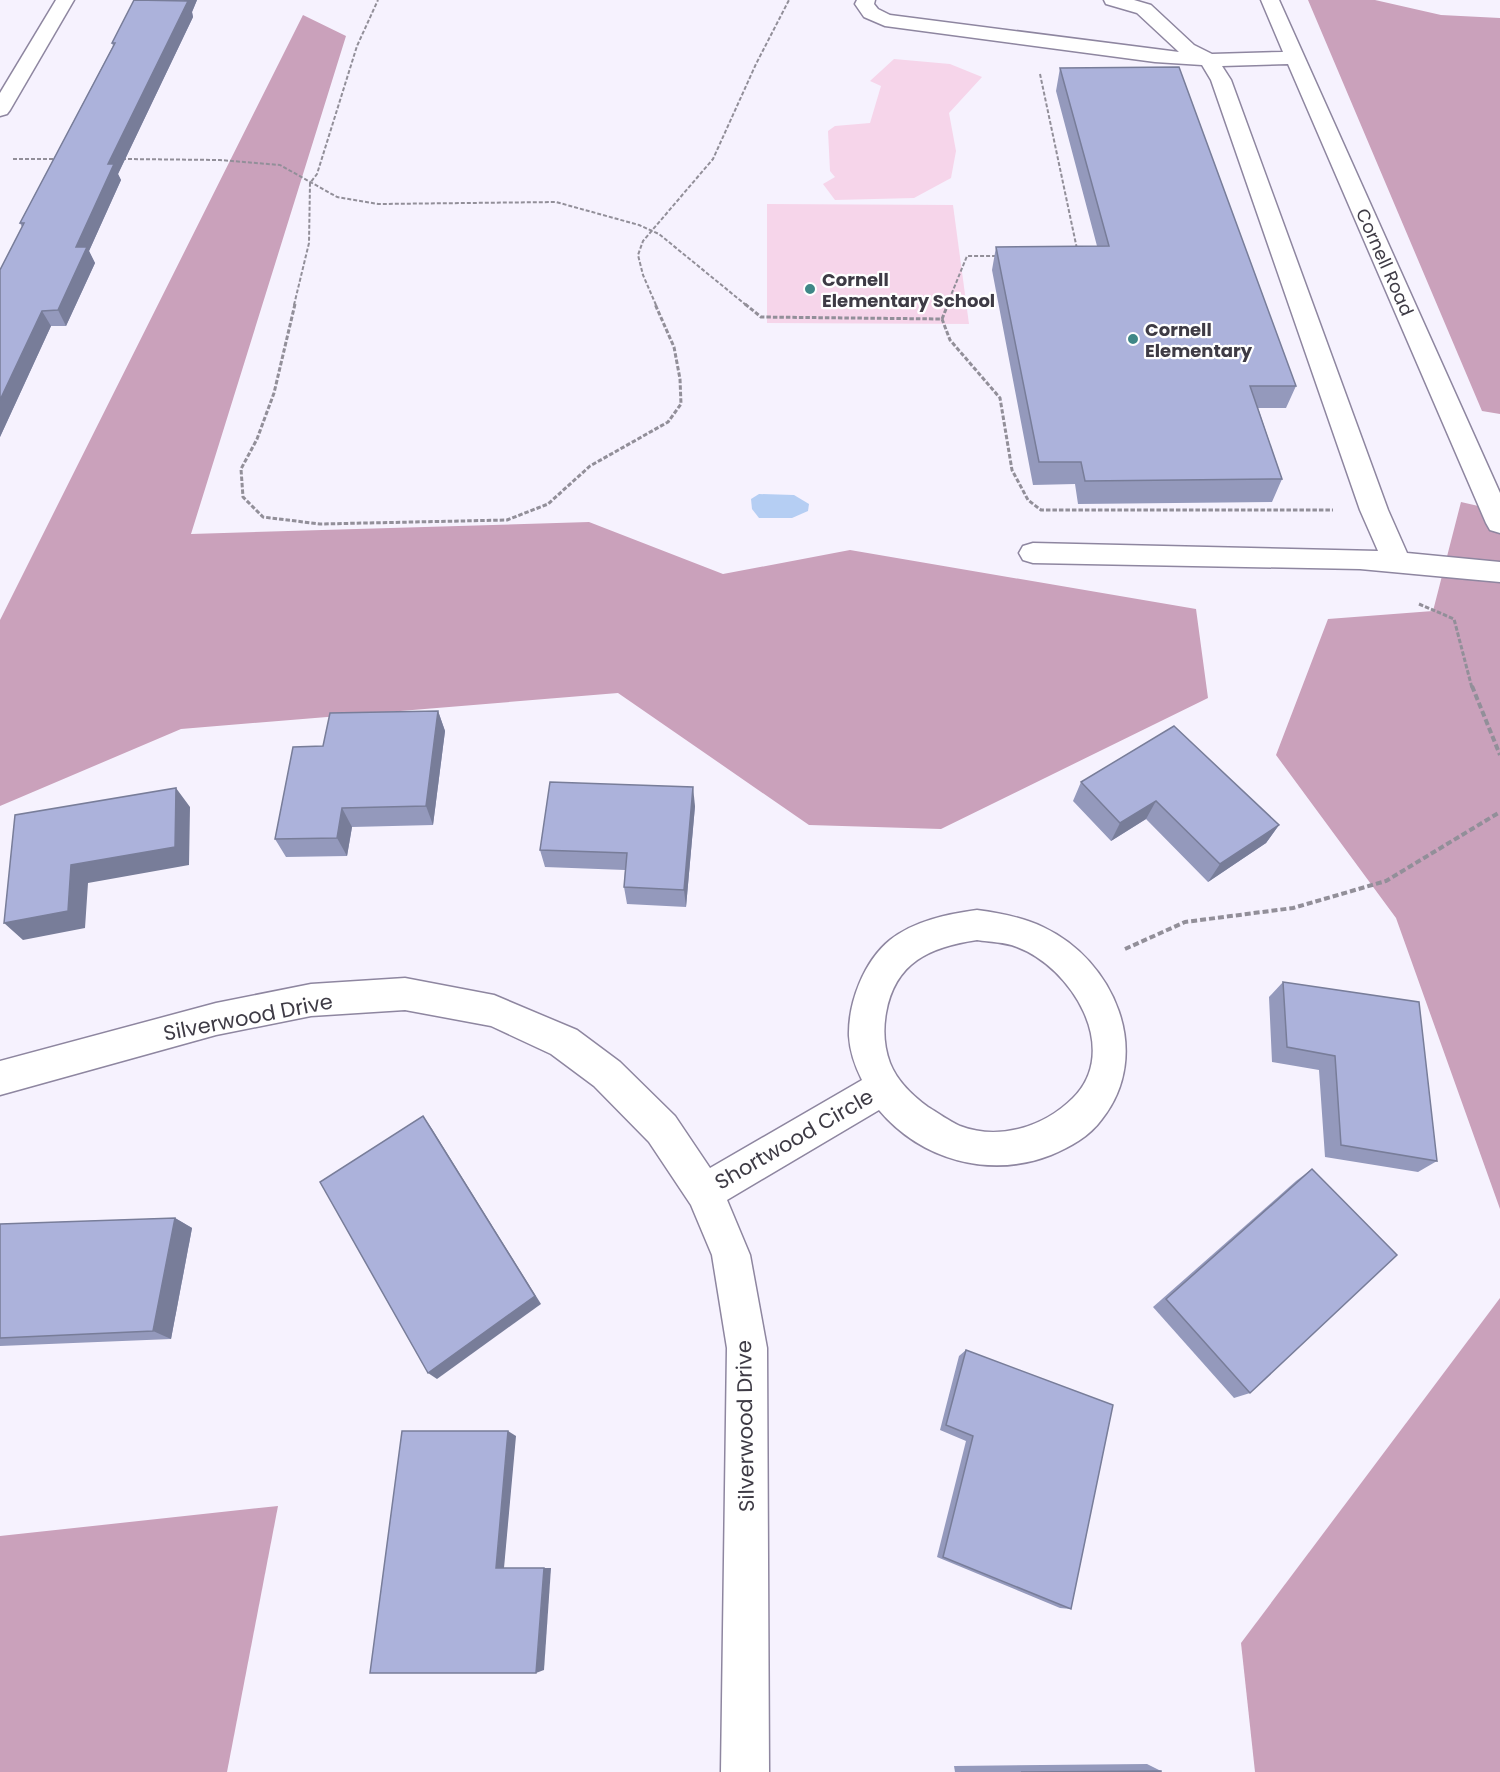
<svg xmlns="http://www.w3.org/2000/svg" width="1500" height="1772" font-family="Poppins,sans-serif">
  <rect width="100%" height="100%" fill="#f6f2fe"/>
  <g fill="#f6d5ea">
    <path d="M 894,59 L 950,64 L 982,77 L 949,113 L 956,151 L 951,178 L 914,198 L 835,200 L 823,184 L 835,177 L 830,171 L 828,131 L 835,126 L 870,123 L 881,86 L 870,81 Z"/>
    <path d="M 767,204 L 953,205 L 969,324 L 767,323 Z"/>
  </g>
  <g fill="#caa1bb">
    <path d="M 1308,0 L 1375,0 L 1441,15 L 1500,18 L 1500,414 L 1482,411 Z"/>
    <path d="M 303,15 L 346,36 L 191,534 L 589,522 L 723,574 L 850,550 L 1196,609 L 1208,698 L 941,829 L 809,825 L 618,693 L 181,729 L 0,806 L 0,620 Z"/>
    <path d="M 1461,502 L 1500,511 L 1500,1209 L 1396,918 L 1276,755 L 1328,619 L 1433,611 Z"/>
    <path d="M 1500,1298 L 1500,1772 L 1255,1772 L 1241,1643 Z"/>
    <path d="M 278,1506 L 227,1772 L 0,1772 L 0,1536 Z"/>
  </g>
  <path fill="#b5cef3" d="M 759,494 L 794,495 L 809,504 L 808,511 L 792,518 L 759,518 L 752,509 L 751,499 Z"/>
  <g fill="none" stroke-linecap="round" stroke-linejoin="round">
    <g stroke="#8e86a0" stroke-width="3">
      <g id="minor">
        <path d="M 56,0 L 74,0 L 10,110 L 7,114 L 0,116 L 0,93 Z"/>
        <path d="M 857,0 L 875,0 L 874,4 L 878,9 L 890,15 L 1179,52 L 1137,13 L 1106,4 L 1104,0 L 1134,0 L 1151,5 L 1194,45 L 1212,54 L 1283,52 L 1261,0 L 1279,0 L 1500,493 L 1500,533 L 1490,530 L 1486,523 L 1288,64 L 1222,66 L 1231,80 L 1388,510 L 1407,553 L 1500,562 L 1500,582 L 1360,569 L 1033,563 L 1023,560 L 1019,553 L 1023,546 L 1033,543 L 1378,551 L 1360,510 L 1211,80 L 1202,65 L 1155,62 L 885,26 L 864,17 L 855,4 Z"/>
        <path d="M 977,910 C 1000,913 1022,917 1043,927 C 1114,960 1154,1053 1102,1119 C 1089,1137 1070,1147 1051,1155 C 990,1179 921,1160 879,1110 L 727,1200 L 750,1255 L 767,1348 L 769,1772 L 721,1772 L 727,1348 L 712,1255 L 691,1205 L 649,1142 L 594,1086 L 551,1054 L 491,1026 L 405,1010 L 311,1016 L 216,1035 L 0,1095 L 0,1061 L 216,1003 L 311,984 L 405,978 L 494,995 L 577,1030 L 620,1062 L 675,1116 L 710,1168 L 862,1080 C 855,1066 850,1052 849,1036 C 848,1003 864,961 890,940 C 914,921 947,914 977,910 ZM 977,940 C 990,942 1005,942 1017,947 C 1071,967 1122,1049 1073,1098 C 1044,1127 999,1141 960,1126 C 949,1121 938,1113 928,1107 C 913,1096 897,1081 890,1063 C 884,1047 883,1030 886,1013 C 895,962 930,947 977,940 Z"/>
      </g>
    </g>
    <g stroke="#928f99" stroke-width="2" stroke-dasharray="4 2" stroke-linecap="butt">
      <path d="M 1040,74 L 1077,249"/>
      <path d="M 13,159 L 57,159"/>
      <path d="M 122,159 L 220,160 L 280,165 L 337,197 L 378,204 L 556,202 L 639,225 L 659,234 L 746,305"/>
      <path d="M 294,305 L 309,243 L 310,183 L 317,174 L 357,46 L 378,0"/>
      <path d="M 656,305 L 643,275 L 638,255 L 643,241 L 713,159 L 756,64 L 789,0"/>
      <path d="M 947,305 L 967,256 L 997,256"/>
    </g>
    <g stroke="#928f99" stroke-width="3" stroke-dasharray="4.5 2" stroke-linecap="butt">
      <path d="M 295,304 L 274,393 L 257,439 L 241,469 L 243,497 L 263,517 L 320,524 L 507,520 L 548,504 L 590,466 L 668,422 L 681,404 L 680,379 L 674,347 L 655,304"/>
      <path d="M 745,304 L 761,317 L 942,319 L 950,340 L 1000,398 L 1012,470 L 1028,500 L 1041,510 L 1333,510"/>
      <path d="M 942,319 L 948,304"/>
      <path d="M 1419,604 L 1454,619 L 1472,688"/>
    </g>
    <g stroke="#928f99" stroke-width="4" stroke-dasharray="6 3" stroke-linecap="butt">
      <path d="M 1472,686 L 1500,755"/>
      <path d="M 1125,949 L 1185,922 L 1293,908 L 1386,881 L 1500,812"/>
    </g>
    <use href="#minor" fill="#fff" fill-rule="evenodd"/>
  </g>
  <g fill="#9499bc">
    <path d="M 134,0 L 197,0 L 192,12 L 193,17 L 118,174 L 121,180 L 89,251 L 95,263 L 66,326 L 51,326 L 0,437 L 0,270 L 22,227 L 20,223 L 113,46 L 112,43 Z"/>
    <path d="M 1060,68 L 1296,386 L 1286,408 L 1258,408 L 1282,479 L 1272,502 L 1078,504 L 1075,484 L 1033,485 L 992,270 L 996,247 L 1097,246 L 1056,91 Z"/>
    <path d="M 438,711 L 445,731 L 433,825 L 352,827 L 347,856 L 286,857 L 275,839 Z"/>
    <path d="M 1081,782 L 1279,825 L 1266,843 L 1208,882 L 1146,819 L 1111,841 L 1073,801 Z"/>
    <path d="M 695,806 L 686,907 L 627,904 L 624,887 L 625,870 L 545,867 L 540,850 Z"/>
    <path d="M 1283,982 L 1437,1161 L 1418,1172 L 1325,1157 L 1319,1070 L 1272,1062 L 1269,997 Z"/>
    <path d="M 1312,1169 L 1250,1393 L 1234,1398 L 1153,1307 L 1296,1181 Z"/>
    <path d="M 175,1218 L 192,1228 L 171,1339 L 0,1346 L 0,1224 Z"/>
    <path d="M 966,1350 L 1071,1609 L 1060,1608 L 937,1557 L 966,1441 L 940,1430 L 959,1356 Z"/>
    <path d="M 1147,1764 L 1161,1771 L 1161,1772 L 955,1772 L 954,1766 Z"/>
  </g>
  <g fill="#787d99">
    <path d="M 184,0 L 197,0 L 192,12 L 193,17 L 118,174 L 121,180 L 89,251 L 95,263 L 66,326 L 58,310 L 76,247 L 108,164 Z"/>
    <path d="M 42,311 L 51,326 L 0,437 L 0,400 Z"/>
    <path d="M 438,711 L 445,731 L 433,825 L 426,806 Z"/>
    <path d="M 693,787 L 695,806 L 686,907 L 684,890 Z"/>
    <path d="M 176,788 L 190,807 L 189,865 L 88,883 L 85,928 L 23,940 L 4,923 L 71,865 Z"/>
    <path d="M 1156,801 L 1146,819 L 1111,841 L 1120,823 Z"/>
    <path d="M 342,808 L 352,827 L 347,856 L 337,838 Z"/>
    <path d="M 1279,825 L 1266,843 L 1208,882 L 1220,864 Z"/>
    <path d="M 423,1116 L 432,1129 L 541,1304 L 437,1379 L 428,1373 Z"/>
    <path d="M 175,1218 L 192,1228 L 171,1339 L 153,1331 Z"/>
    <path d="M 508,1431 L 516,1436 L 504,1568 L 496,1568 Z"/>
    <path d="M 544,1568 L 551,1568 L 544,1670 L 536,1673 Z"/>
  </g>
  <g fill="#acb2db" stroke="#787d99" stroke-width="1.5">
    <path d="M 134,0 L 188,1 L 108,164 L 114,164 L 76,247 L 87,247 L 58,310 L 42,311 L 0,400 L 0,270 L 24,223 L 20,223 L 115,43 L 112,43 Z"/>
    <path d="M 1179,67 L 1296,386 L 1250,386 L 1282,479 L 1085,481 L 1081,462 L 1039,462 L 996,247 L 1109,246 L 1060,68 Z"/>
    <path d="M 438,711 L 426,806 L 342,808 L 337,838 L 275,839 L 293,747 L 323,746 L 330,713 Z"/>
    <path d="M 1174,726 L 1279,825 L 1220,864 L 1156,801 L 1120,823 L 1081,782 Z"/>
    <path d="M 550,782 L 693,787 L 684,890 L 624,887 L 627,853 L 540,850 Z"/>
    <path d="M 176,788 L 175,847 L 71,865 L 68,911 L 4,923 L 15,815 Z"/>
    <path d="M 1283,982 L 1419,1002 L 1437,1161 L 1341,1145 L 1335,1056 L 1287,1047 Z"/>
    <path d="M 423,1116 L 535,1296 L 428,1373 L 320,1182 Z"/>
    <path d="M 1312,1169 L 1397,1255 L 1250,1393 L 1166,1299 Z"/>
    <path d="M 175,1218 L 153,1331 L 0,1338 L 0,1224 Z"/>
    <path d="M 966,1350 L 1113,1405 L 1071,1609 L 943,1557 L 973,1436 L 946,1425 Z"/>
    <path d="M 402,1431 L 508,1431 L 496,1568 L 544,1568 L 536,1673 L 370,1673 Z"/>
    <path d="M 1161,1771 L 1161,1772 L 1021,1772 Z"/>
  </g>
  <g fill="#3f8787" stroke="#fff" stroke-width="2">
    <circle cx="810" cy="289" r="6"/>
    <circle cx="1133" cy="339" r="6"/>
  </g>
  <g text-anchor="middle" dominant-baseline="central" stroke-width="4.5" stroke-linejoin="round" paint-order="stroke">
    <g font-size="18" fill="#3e3b45" stroke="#fff">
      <text transform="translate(1385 262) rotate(66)">Cornell Road</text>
    </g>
    <g font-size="18" font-weight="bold" fill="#3e3b45" stroke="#fff" text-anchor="start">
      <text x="822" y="279">Cornell<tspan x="822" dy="21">Elementary School</tspan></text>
      <text x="1145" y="329">Cornell<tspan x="1145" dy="21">Elementary</tspan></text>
    </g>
    <g font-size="21" fill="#3e3b45" stroke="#fff">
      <text transform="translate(248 1017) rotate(-11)">Silverwood Drive</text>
      <text transform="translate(794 1139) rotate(-30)">Shortwood Circle</text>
      <text transform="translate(745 1426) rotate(-91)">Silverwood Drive</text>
    </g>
  </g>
</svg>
